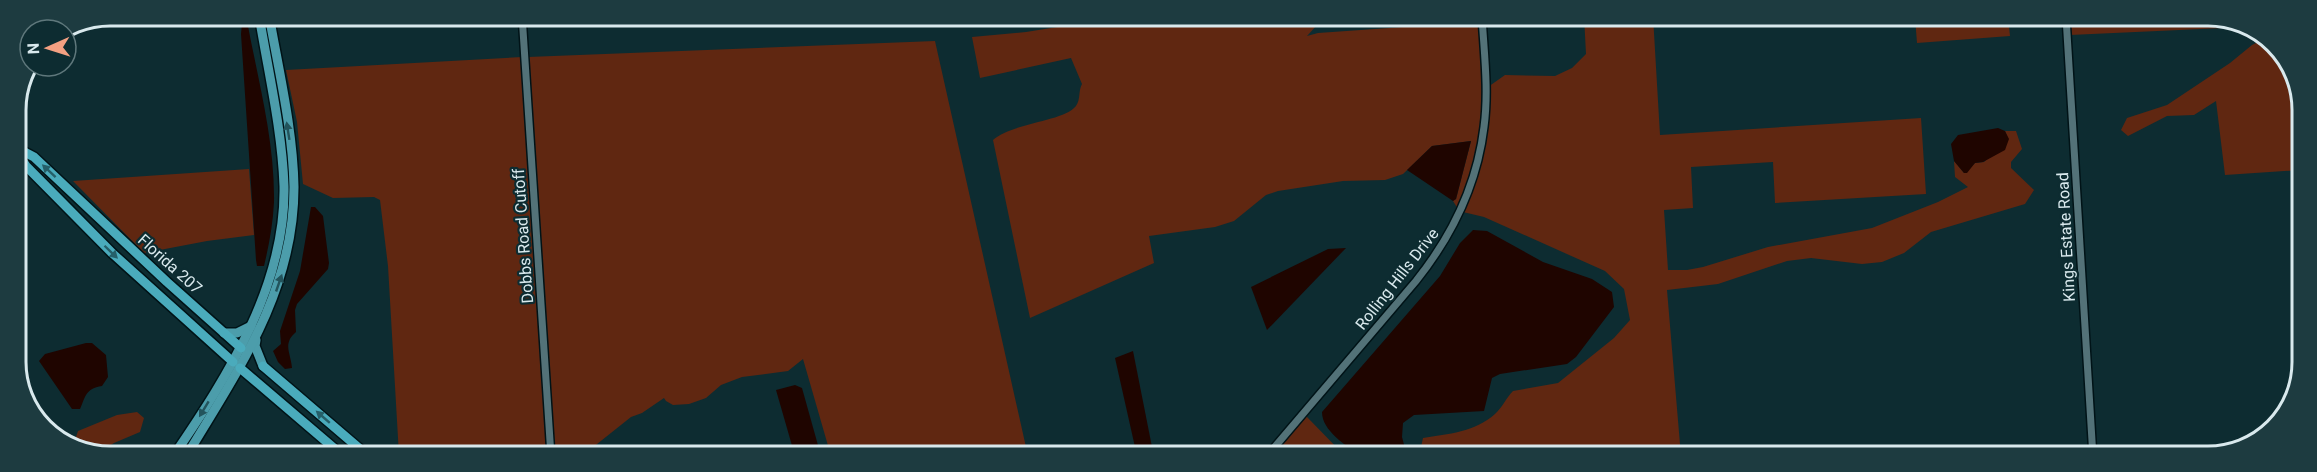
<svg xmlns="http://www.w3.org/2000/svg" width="2317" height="472" font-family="Roboto,sans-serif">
  <rect width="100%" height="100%" fill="#0d2c31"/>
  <g fill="#602711">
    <path d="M 1126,16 L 1155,16 L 1156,27 L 1163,21 L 1162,16 L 1292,16 L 1294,19 L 1303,16 L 1335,16 L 1317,25 L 1307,36 L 1318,33 L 1432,25 L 1432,16 L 1478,16 C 1480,53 1486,91 1481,128 C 1477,156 1468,183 1458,209 L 1453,201 L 1456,199 L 1471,141 L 1432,146 L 1403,174 L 1385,180 L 1343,181 L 1278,191 L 1266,195 L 1234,221 L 1215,227 L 1149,236 L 1154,263 L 1030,318 L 993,140 C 1014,122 1063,122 1076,106 C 1081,99 1078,91 1082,84 L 1071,58 L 980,78 L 972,37 L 1026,32 Z"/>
    <path d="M 1584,16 L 1653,16 L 1660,135 L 1921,118 L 1926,194 L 1775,203 L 1773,162 L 1691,167 L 1693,208 L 1664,210 L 1668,270 L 1687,270 L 1703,267 L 1768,247 L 1872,228 L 1938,202 L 1968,187 L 1955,177 L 1954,161 L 1964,173 L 1975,163 L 1984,162 L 2008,139 L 2005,131 L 2016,131 L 2022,149 L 2011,162 L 2011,168 L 2034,190 L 2025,204 L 1931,232 L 1904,253 L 1882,262 L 1862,264 L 1811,258 L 1787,261 L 1718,284 L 1667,290 L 1681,456 L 1419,456 L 1423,438 C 1448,434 1475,432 1495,414 C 1502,408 1506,398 1513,391 L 1558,383 L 1614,338 L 1630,320 L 1624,289 L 1605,271 L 1484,217 L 1463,212 L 1477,174 L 1488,87 L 1505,75 L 1555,76 L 1572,68 L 1586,54 Z"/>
    <path d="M 1915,17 L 2008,17 L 2010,36 L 1917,43 Z"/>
    <path d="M 2069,17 L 2225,17 L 2245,27 L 2070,35 Z"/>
    <path d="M 2266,38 L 2274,42 L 2300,91 L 2300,170 L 2225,175 L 2216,101 L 2194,115 L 2167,116 L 2128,136 L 2121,130 L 2127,118 L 2167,105 L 2230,63 L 2252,45 Z"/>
    <path d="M 935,41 L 1028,456 L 831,456 L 803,359 L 788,371 L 742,377 L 721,385 L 706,398 L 689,404 L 673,405 L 666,401 L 664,398 L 642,413 L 631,417 L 582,456 L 554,456 L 528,57 Z"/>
    <path d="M 522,57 L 549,456 L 399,455 L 388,266 L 380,200 L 374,197 L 333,198 L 303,184 L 297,122 L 286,70 Z"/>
    <path d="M 249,169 L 254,235 L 207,241 L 144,253 L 73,181 Z"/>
    <path d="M 137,412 L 144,418 L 140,432 L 114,443 L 96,454 L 78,448 L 75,440 L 78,431 L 117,415 Z"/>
    <path d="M 1306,416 L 1345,456 L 1271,456 Z"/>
  </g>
  <g fill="#1f0500">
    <path d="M 247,21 C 258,80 275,141 274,202 C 273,224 269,245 264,266 L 257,266 L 256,260 L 241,34 L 242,23 Z"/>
    <path d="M 1998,128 L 2005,131 L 2009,139 L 2005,150 L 1983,162 L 1975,163 L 1967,173 L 1964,173 L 1954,161 L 1951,144 L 1958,135 Z"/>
    <path d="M 1471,141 L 1456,199 L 1453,201 L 1407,170 L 1432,146 Z"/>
    <path d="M 311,207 L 315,207 L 323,216 L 329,263 L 328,269 L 297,304 L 295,310 L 296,332 C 282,344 291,353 292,368 L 285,369 L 278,362 L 273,351 L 281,344 L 280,331 L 300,271 Z"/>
    <path d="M 1473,230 L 1487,231 L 1543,262 L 1592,279 L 1612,292 L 1614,307 L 1576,357 L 1567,364 L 1500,374 L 1492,378 L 1484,411 L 1414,415 L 1403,423 L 1402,437 L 1407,456 L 1360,456 C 1346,445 1322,431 1322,412 L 1440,276 L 1460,243 Z"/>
    <path d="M 1346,248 L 1267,330 L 1251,287 L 1328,249 Z"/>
    <path d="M 86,343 L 92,343 L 106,355 L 108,377 L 102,386 C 85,389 86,396 80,409 L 72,409 L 39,361 L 45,354 Z"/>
    <path d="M 1133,351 L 1153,452 L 1137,456 L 1115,358 Z"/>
    <path d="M 795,385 L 802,388 L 821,456 L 795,456 L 776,390 Z"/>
  </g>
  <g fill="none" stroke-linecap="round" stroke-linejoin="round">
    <g stroke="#001317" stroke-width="10">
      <g id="tertiary">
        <path d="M 522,15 L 551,456"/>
        <path d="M 2066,17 L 2093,457"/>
        <path d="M 1267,456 L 1416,281 C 1452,236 1477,185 1484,127 C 1489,90 1484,53 1482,16"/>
      </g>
    </g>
    <g stroke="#001317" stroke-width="12">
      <g id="primary">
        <path d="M 224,333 L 237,333 L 251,326"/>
        <path d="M 256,340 L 255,346 L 263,366"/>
        <path d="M 174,455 C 228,376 286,285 284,186 C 282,129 268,71 259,15"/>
        <path d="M 187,455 C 238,370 294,291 294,187 C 293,130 279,72 269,15"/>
      </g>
    </g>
    <g stroke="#001317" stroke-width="12">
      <g id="trunk">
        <path d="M 15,147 L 34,157 L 167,282 L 241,348"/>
        <path d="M 15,149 L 26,166 L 112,253 L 233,362"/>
        <path d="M 263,366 L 367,455"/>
        <path d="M 240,368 L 342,455"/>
      </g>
    </g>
    <use href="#tertiary" stroke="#537278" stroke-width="7"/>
    <use href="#primary" stroke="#4c9dab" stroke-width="9"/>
    <use href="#trunk" stroke="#4aabbc" stroke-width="9"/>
  </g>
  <defs><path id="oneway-solid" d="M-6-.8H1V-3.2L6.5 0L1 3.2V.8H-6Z" transform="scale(1.5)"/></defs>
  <g fill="#23545c">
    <use href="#oneway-solid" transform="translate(288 131) rotate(-99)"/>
    <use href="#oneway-solid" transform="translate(279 283) rotate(-71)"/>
    <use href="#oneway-solid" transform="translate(204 409) rotate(121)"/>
  </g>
  <g fill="#255f69">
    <use href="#oneway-solid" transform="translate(49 171) rotate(-137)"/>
    <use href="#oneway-solid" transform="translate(111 252) rotate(44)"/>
    <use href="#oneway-solid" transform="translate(323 417) rotate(-139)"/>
  </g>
  <g text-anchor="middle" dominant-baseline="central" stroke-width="4.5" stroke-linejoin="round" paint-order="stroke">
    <g font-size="16" fill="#d9e9ed" stroke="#0d2c31">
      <text transform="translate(523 236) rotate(-94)">Dobbs Road Cutoff</text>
      <text transform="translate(2066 237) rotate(-93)">Kings Estate Road</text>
      <text transform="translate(170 264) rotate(42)">Florida 207</text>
      <text transform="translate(1397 279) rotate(-52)">Rolling Hills Drive</text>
    </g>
  </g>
  <path d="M0 0H2317V472H0ZM110 26H2208A84 84 0 0 1 2292 110V362A84 84 0 0 1 2208 446H110A84 84 0 0 1 26 362V110A84 84 0 0 1 110 26Z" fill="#1d3b40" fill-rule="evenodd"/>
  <path fill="none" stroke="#d9e9ed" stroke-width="3" d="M110 26H2208A84 84 0 0 1 2292 110V362A84 84 0 0 1 2208 446H110A84 84 0 0 1 26 362V110A84 84 0 0 1 110 26Z"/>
  <g transform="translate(48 48) rotate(267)"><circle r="28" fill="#0d2c31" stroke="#5f787c" stroke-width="1.5"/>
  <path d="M0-4.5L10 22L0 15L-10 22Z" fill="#f3a082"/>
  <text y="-9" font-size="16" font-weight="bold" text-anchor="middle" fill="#d9e9ed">N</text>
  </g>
</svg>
